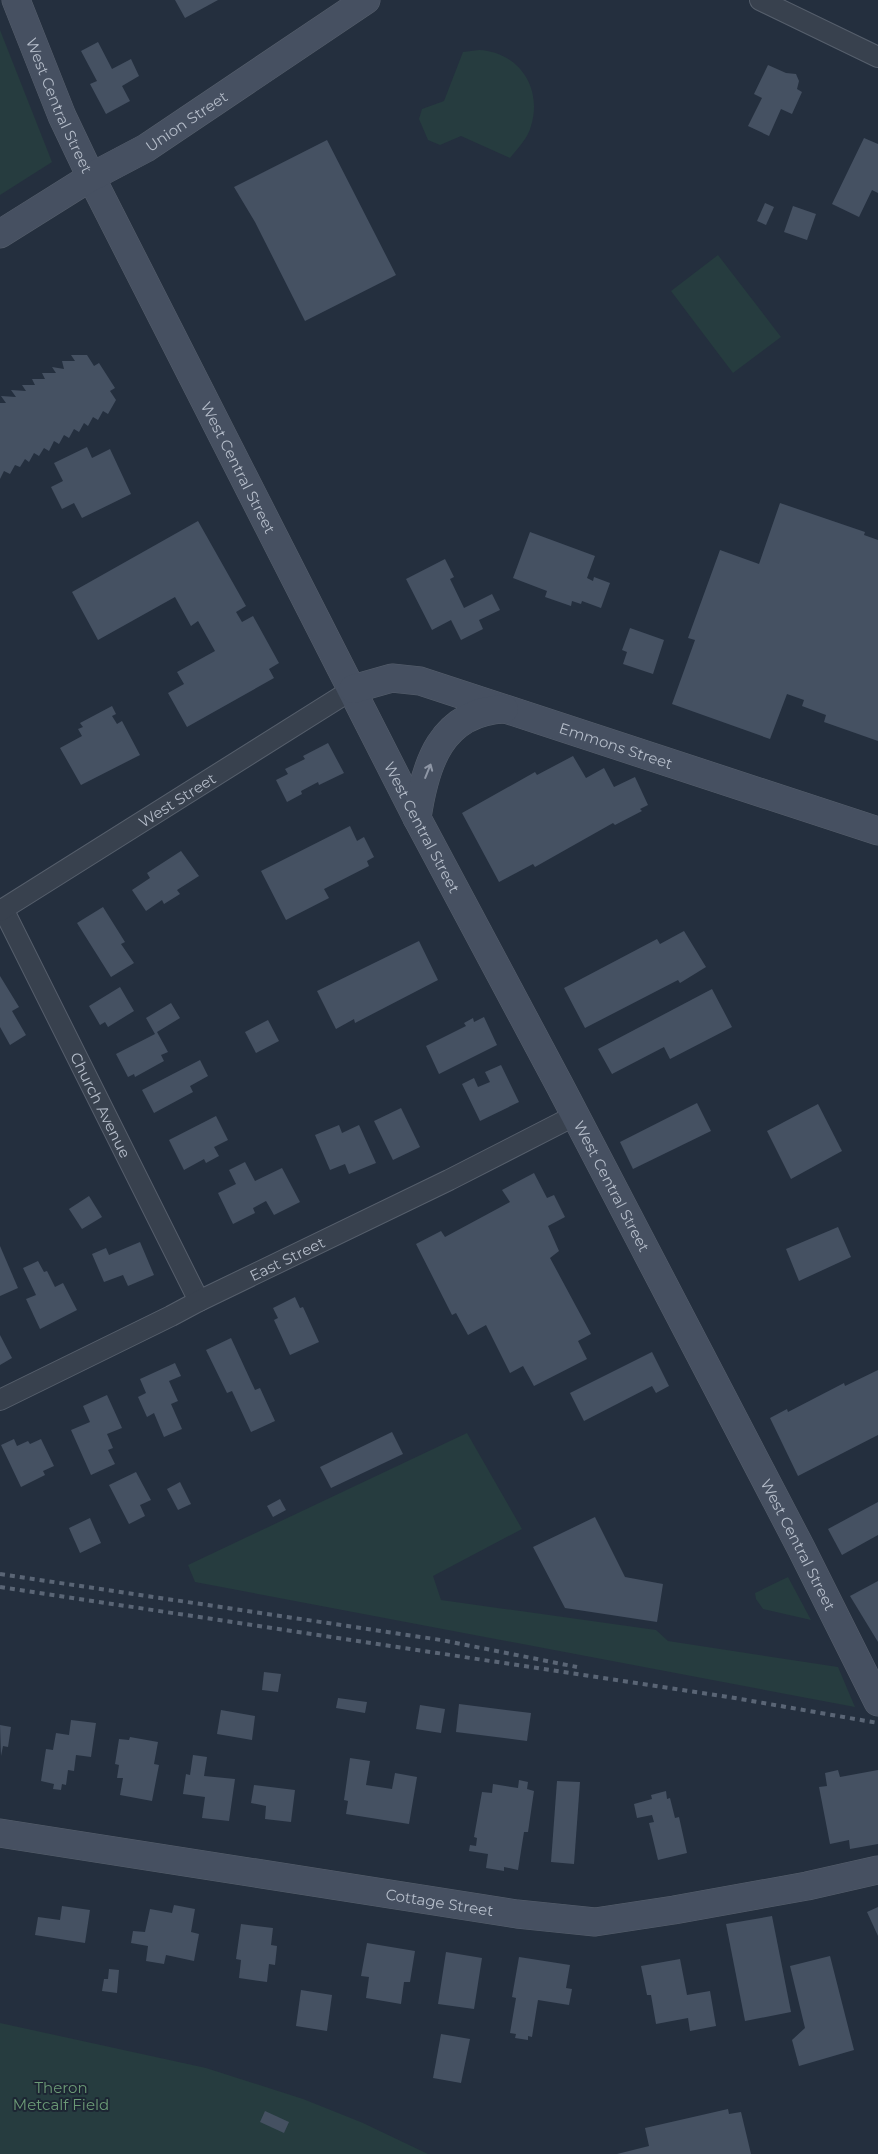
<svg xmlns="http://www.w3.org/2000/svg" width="878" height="2154" font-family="Montserrat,sans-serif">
  <rect width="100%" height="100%" fill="#242f3e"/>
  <g fill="#263c3f">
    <path d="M 0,30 L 52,162 L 0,195 Z"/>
    <path d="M 479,50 C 518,52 543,87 531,126 C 528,138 518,148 510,158 L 461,136 L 440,145 L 428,140 L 419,119 L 422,109 L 444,101 L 463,52 Z"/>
    <path d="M 718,255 L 781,337 L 733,373 L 671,291 Z"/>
    <path d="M 467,1433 L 522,1529 L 433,1576 L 441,1600 L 656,1630 L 668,1641 L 838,1667 L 855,1707 L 195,1582 L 188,1565 Z"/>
    <path d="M 788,1577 L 811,1620 L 763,1609 L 756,1599 L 755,1593 Z"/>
    <path d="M 0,2023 L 206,2068 L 303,2099 L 363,2123 L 428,2154 L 0,2154 Z"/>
  </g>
  <g fill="#455162">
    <path d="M 175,0 L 218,0 L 185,18 Z"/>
    <path d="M 98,42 L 112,69 L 131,59 L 139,76 L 122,86 L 130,101 L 106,114 L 90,84 L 97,81 L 81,51 Z"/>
    <path d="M 768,65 L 786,73 L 796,74 L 799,81 L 797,89 L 802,92 L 792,114 L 781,109 L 769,136 L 748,126 L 762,98 L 754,94 Z"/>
    <path d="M 864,138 L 878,144 L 878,193 L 872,190 L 859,217 L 832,204 Z"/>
    <path d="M 327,140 L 396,275 L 305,321 L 255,222 L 234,187 Z"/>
    <path d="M 765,203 L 774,207 L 766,225 L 757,221 Z"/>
    <path d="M 793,206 L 816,214 L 807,240 L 784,232 Z"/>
    <path d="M 71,355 L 87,355 L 94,366 L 99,363 L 115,388 L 110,391 L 116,400 L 108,414 L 103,411 L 98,420 L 93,417 L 88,426 L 84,423 L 79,432 L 74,429 L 69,438 L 64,435 L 59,444 L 54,441 L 49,451 L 44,448 L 39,456 L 34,453 L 29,462 L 25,459 L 20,467 L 15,465 L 10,474 L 4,471 L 0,479 L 0,403 L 6,403 L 1,396 L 16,397 L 11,390 L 26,391 L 22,385 L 35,385 L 32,379 L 45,379 L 42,373 L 56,373 L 52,367 L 64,369 L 62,361 L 75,361 Z"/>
    <path d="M 87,447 L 92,458 L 110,449 L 131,494 L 82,518 L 74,503 L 62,509 L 51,487 L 63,481 L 54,463 Z"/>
    <path d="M 780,503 L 865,532 L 864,535 L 878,540 L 878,741 L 824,722 L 826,715 L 802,706 L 804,700 L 787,694 L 770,739 L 672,704 L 695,640 L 688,638 L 720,550 L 759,564 Z"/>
    <path d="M 198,521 L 246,606 L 236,612 L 242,622 L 253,616 L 279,663 L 269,669 L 274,678 L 187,727 L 168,693 L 184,684 L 177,672 L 215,651 L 198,621 L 191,626 L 175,597 L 98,640 L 72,592 Z"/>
    <path d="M 530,532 L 595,556 L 587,578 L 593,581 L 594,577 L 610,583 L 601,608 L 582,601 L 581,604 L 572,601 L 571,606 L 545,597 L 547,591 L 513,578 Z"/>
    <path d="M 445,559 L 454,577 L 450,579 L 464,608 L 492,594 L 500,610 L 479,620 L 483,629 L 461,640 L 451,620 L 432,630 L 406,579 Z"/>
    <path d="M 630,628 L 664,640 L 653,674 L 623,664 L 627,652 L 622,650 Z"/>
    <path d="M 112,706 L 116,714 L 112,716 L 117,724 L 122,721 L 140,755 L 81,785 L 60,748 L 82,736 L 78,729 L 83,727 L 80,723 Z"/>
    <path d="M 328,743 L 344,773 L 319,785 L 318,782 L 301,791 L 302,794 L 287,802 L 276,780 L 288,774 L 285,769 L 305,759 L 303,756 Z"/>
    <path d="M 573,756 L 586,778 L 604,768 L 614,787 L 635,777 L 648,805 L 640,809 L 642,811 L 615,825 L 613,823 L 535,867 L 533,864 L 499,882 L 462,813 L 535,772 L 537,775 Z"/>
    <path d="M 350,826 L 357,841 L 364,837 L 374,857 L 367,861 L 369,866 L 324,889 L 329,898 L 286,920 L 261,871 Z"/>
    <path d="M 181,851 L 199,876 L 177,890 L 180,894 L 164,904 L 162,900 L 146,911 L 132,890 L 150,878 L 147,873 Z"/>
    <path d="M 103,907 L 125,942 L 121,944 L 134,963 L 111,977 L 77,923 Z"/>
    <path d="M 684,931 L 706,967 L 680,983 L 678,980 L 585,1028 L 564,988 L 657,939 L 660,944 Z"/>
    <path d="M 419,941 L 438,980 L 355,1023 L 354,1019 L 336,1029 L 317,991 Z"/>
    <path d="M 0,976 L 19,1007 L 12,1011 L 26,1035 L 10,1045 L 0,1027 Z"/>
    <path d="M 120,987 L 134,1011 L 108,1027 L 105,1022 L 100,1025 L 89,1006 Z"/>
    <path d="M 712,989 L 732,1027 L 670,1059 L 664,1047 L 612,1074 L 598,1049 Z"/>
    <path d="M 171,1003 L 180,1018 L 157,1032 L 168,1052 L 161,1055 L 164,1061 L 135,1077 L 134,1074 L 128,1077 L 116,1054 L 155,1034 L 146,1018 Z"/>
    <path d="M 484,1017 L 497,1045 L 439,1074 L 426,1046 L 466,1026 L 464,1023 L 473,1018 L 474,1022 Z"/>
    <path d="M 268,1020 L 279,1041 L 256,1053 L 245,1032 Z"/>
    <path d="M 200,1060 L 208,1076 L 190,1086 L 193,1092 L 154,1113 L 142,1090 Z"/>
    <path d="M 501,1065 L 519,1102 L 480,1121 L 462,1084 L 474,1078 L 478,1087 L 490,1082 L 485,1072 Z"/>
    <path d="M 697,1103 L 711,1131 L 633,1169 L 620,1142 Z"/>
    <path d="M 818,1104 L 842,1151 L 791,1179 L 767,1131 Z"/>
    <path d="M 401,1108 L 420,1147 L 393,1160 L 374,1121 Z"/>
    <path d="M 216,1116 L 228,1140 L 214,1147 L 219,1156 L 206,1163 L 204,1159 L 184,1170 L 169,1140 Z"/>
    <path d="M 339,1125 L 342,1133 L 359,1125 L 376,1163 L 349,1174 L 345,1164 L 330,1170 L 315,1135 Z"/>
    <path d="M 245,1162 L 255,1181 L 282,1168 L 300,1202 L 274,1215 L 266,1201 L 253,1208 L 255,1213 L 233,1224 L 218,1193 L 236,1184 L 229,1170 Z"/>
    <path d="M 534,1173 L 547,1198 L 554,1195 L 565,1217 L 548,1226 L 559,1251 L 550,1258 L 591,1334 L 578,1341 L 587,1359 L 534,1386 L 523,1366 L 510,1373 L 486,1325 L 468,1335 L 456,1313 L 452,1315 L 416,1244 L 441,1231 L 445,1237 L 510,1202 L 502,1190 Z"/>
    <path d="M 89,1196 L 102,1217 L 82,1229 L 69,1209 Z"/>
    <path d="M 838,1227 L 851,1257 L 799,1281 L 786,1249 Z"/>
    <path d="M 140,1242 L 154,1275 L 128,1286 L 123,1275 L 104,1282 L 92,1254 L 106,1248 L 109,1255 Z"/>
    <path d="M 0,1246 L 18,1288 L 0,1296 Z"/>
    <path d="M 38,1261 L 44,1272 L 47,1271 L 55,1287 L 63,1283 L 77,1310 L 40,1329 L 26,1299 L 36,1295 L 23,1268 Z"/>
    <path d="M 295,1297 L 300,1308 L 303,1307 L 319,1342 L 290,1355 L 274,1320 L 278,1318 L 273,1308 Z"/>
    <path d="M 0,1335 L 12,1358 L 0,1365 Z"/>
    <path d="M 231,1338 L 255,1390 L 260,1388 L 275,1421 L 251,1432 L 232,1391 L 227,1393 L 206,1350 Z"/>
    <path d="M 652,1352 L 669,1386 L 656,1393 L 652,1386 L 584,1421 L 570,1393 Z"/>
    <path d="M 175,1363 L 181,1376 L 169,1381 L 178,1401 L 171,1404 L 182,1429 L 164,1437 L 154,1413 L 147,1417 L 138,1397 L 146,1393 L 140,1379 Z"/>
    <path d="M 878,1370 L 878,1435 L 798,1476 L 770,1418 L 787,1409 L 788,1412 L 844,1383 L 845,1386 Z"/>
    <path d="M 107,1395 L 122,1428 L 107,1434 L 113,1448 L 108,1450 L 115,1464 L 91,1475 L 71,1430 L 90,1422 L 83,1406 Z"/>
    <path d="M 392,1432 L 403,1454 L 331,1488 L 320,1467 Z"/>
    <path d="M 14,1439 L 17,1446 L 28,1441 L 30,1444 L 41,1439 L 54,1466 L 43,1471 L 45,1475 L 21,1487 L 1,1445 Z"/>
    <path d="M 136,1472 L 151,1500 L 140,1505 L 145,1516 L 129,1524 L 109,1485 Z"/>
    <path d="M 180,1482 L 191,1504 L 178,1510 L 167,1489 Z"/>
    <path d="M 280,1499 L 286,1510 L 273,1517 L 267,1506 Z"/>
    <path d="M 878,1502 L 878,1535 L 842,1555 L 828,1529 Z"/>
    <path d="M 595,1517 L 625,1577 L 663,1584 L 657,1622 L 565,1608 L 533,1547 Z"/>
    <path d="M 90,1518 L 101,1543 L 80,1553 L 69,1528 Z"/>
    <path d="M 878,1581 L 878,1642 L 850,1596 Z"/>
    <path d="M 264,1672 L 281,1674 L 278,1692 L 262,1690 Z"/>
    <path d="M 338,1698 L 367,1702 L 365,1713 L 336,1708 Z"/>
    <path d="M 459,1704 L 531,1713 L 527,1741 L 456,1732 Z"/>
    <path d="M 420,1705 L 445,1709 L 441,1733 L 416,1729 Z"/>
    <path d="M 221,1710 L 255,1716 L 252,1740 L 217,1734 Z"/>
    <path d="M 71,1720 L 96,1723 L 91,1757 L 76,1755 L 74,1771 L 68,1770 L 66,1785 L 62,1784 L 61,1790 L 53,1789 L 54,1784 L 41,1781 L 46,1749 L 53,1750 L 56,1733 L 69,1735 Z"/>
    <path d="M 0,1725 L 11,1727 L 8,1747 L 3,1746 L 1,1756 Z"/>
    <path d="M 130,1737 L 158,1742 L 154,1764 L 159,1765 L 152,1801 L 120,1795 L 123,1778 L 117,1778 L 119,1765 L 115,1764 L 119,1739 L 129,1740 Z"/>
    <path d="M 193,1755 L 207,1757 L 204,1776 L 235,1779 L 229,1821 L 202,1818 L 205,1797 L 183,1794 L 186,1774 L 190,1775 Z"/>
    <path d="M 350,1758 L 370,1761 L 366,1785 L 392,1789 L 395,1773 L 417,1777 L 409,1824 L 346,1814 L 348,1801 L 344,1800 Z"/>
    <path d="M 838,1770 L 840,1777 L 878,1770 L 878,1844 L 850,1849 L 849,1840 L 830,1844 L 819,1787 L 827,1786 L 825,1773 Z"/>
    <path d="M 519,1780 L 528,1782 L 527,1789 L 534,1791 L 528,1832 L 524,1832 L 518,1870 L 504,1867 L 504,1871 L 486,1868 L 488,1854 L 469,1851 L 470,1845 L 476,1846 L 477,1838 L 474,1837 L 482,1792 L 492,1793 L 493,1784 L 518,1788 Z"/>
    <path d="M 557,1781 L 580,1782 L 574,1864 L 551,1862 Z"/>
    <path d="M 254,1785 L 295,1790 L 291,1822 L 265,1819 L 266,1806 L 251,1803 Z"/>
    <path d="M 666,1791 L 667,1799 L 670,1798 L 675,1818 L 679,1817 L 687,1853 L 658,1860 L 649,1823 L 654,1822 L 652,1815 L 637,1818 L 634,1804 L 652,1799 L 651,1795 Z"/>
    <path d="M 174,1905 L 195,1909 L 191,1932 L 199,1934 L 194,1961 L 166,1955 L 164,1964 L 146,1961 L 148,1946 L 131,1943 L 133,1931 L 145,1932 L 150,1909 L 172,1913 Z"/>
    <path d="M 62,1906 L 90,1910 L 85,1943 L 35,1935 L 38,1917 L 60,1920 Z"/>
    <path d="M 878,1907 L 878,1936 L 867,1912 Z"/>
    <path d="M 772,1916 L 791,2012 L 745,2021 L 726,1924 Z"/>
    <path d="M 241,1924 L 273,1928 L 271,1945 L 277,1946 L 275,1965 L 269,1964 L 267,1982 L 239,1978 L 241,1960 L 236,1959 Z"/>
    <path d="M 367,1943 L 415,1951 L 410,1982 L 404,1982 L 401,2004 L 366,1998 L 369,1977 L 361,1976 Z"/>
    <path d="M 446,1952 L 482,1958 L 474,2009 L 438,2004 Z"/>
    <path d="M 830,1956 L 854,2050 L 799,2066 L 792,2040 L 805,2028 L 790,1966 Z"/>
    <path d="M 519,1957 L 570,1965 L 566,1988 L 572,1989 L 569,2005 L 538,2000 L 532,2037 L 528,2036 L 528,2040 L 515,2038 L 516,2034 L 510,2033 L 516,1998 L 512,1997 Z"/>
    <path d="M 680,1959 L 687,1995 L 710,1991 L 716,2026 L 690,2031 L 688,2018 L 656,2024 L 651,1995 L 647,1995 L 641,1966 Z"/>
    <path d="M 109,1969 L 119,1970 L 117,1993 L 102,1991 L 104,1979 L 108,1979 Z"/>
    <path d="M 301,1990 L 332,1995 L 327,2031 L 296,2026 Z"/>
    <path d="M 441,2034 L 470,2039 L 461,2083 L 433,2078 Z"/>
    <path d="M 728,2109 L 729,2114 L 741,2112 L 751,2154 L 617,2154 L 649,2146 L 645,2128 Z"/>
    <path d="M 265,2111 L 289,2122 L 284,2133 L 260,2122 Z"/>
  </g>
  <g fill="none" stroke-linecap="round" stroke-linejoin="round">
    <g stroke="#565f6c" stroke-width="22">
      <g id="street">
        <path d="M 760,0 L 878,57"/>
        <path id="s1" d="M 3,909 L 199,1301"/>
        <path id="s2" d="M 0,911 L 353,689"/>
        <path id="s3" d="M 0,1400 L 171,1316 L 199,1301 L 449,1180 L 574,1116"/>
      </g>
    </g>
    <g stroke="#565f6c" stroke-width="29">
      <g id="secondary">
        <path id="s4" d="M 16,0 L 62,116 L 91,177 L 417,818 L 560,1086 L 801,1548 L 878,1702"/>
        <path id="s5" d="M 0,234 L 91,177 L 146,148 L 366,0"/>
        <path id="s6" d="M 353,689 L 392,678 L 420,681 L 878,831"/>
        <path d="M 417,818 C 425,764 441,712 504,709"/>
        <path id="s7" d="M 0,1833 L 517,1914 L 595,1922 L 674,1910 L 807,1886 L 878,1870"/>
      </g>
    </g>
    <use href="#street" stroke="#38414e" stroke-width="20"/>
    <use href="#secondary" stroke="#465061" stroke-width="28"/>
    <g stroke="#5a6575" stroke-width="4" stroke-dasharray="5 5" stroke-linecap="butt">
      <path d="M 0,1574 L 441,1640 L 577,1667"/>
      <path d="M 0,1587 L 729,1697 L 878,1723"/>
    </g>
  </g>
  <defs><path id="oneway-shaft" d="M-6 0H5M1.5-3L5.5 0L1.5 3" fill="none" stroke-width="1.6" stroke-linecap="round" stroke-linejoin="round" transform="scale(1.25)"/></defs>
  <use stroke="#8e96a5" href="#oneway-shaft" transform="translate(428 771) rotate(-68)"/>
  <g text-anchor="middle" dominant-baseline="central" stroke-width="4" stroke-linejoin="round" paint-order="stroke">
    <g font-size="15" fill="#b4bcc9" stroke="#1d2633">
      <text stroke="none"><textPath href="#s4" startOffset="114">West Central Street</textPath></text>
      <text stroke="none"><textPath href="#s5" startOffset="218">Union Street</textPath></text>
      <text stroke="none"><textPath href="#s4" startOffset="518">West Central Street</textPath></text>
      <text stroke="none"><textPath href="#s6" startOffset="275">Emmons Street</textPath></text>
      <text stroke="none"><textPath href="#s2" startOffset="209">West Street</textPath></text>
      <text stroke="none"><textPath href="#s4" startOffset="922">West Central Street</textPath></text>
      <text stroke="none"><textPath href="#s1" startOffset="219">Church Avenue</textPath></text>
      <text stroke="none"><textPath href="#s4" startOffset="1328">West Central Street</textPath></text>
      <text stroke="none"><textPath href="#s3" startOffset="320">East Street</textPath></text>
      <text stroke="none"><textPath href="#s4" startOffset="1732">West Central Street</textPath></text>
      <text stroke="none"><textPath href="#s7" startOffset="445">Cottage Street</textPath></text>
    </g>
    <g font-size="15" fill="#6b9a76" stroke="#1d2633">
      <text x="61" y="2087">Theron<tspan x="61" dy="17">Metcalf Field</tspan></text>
    </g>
  </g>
</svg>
